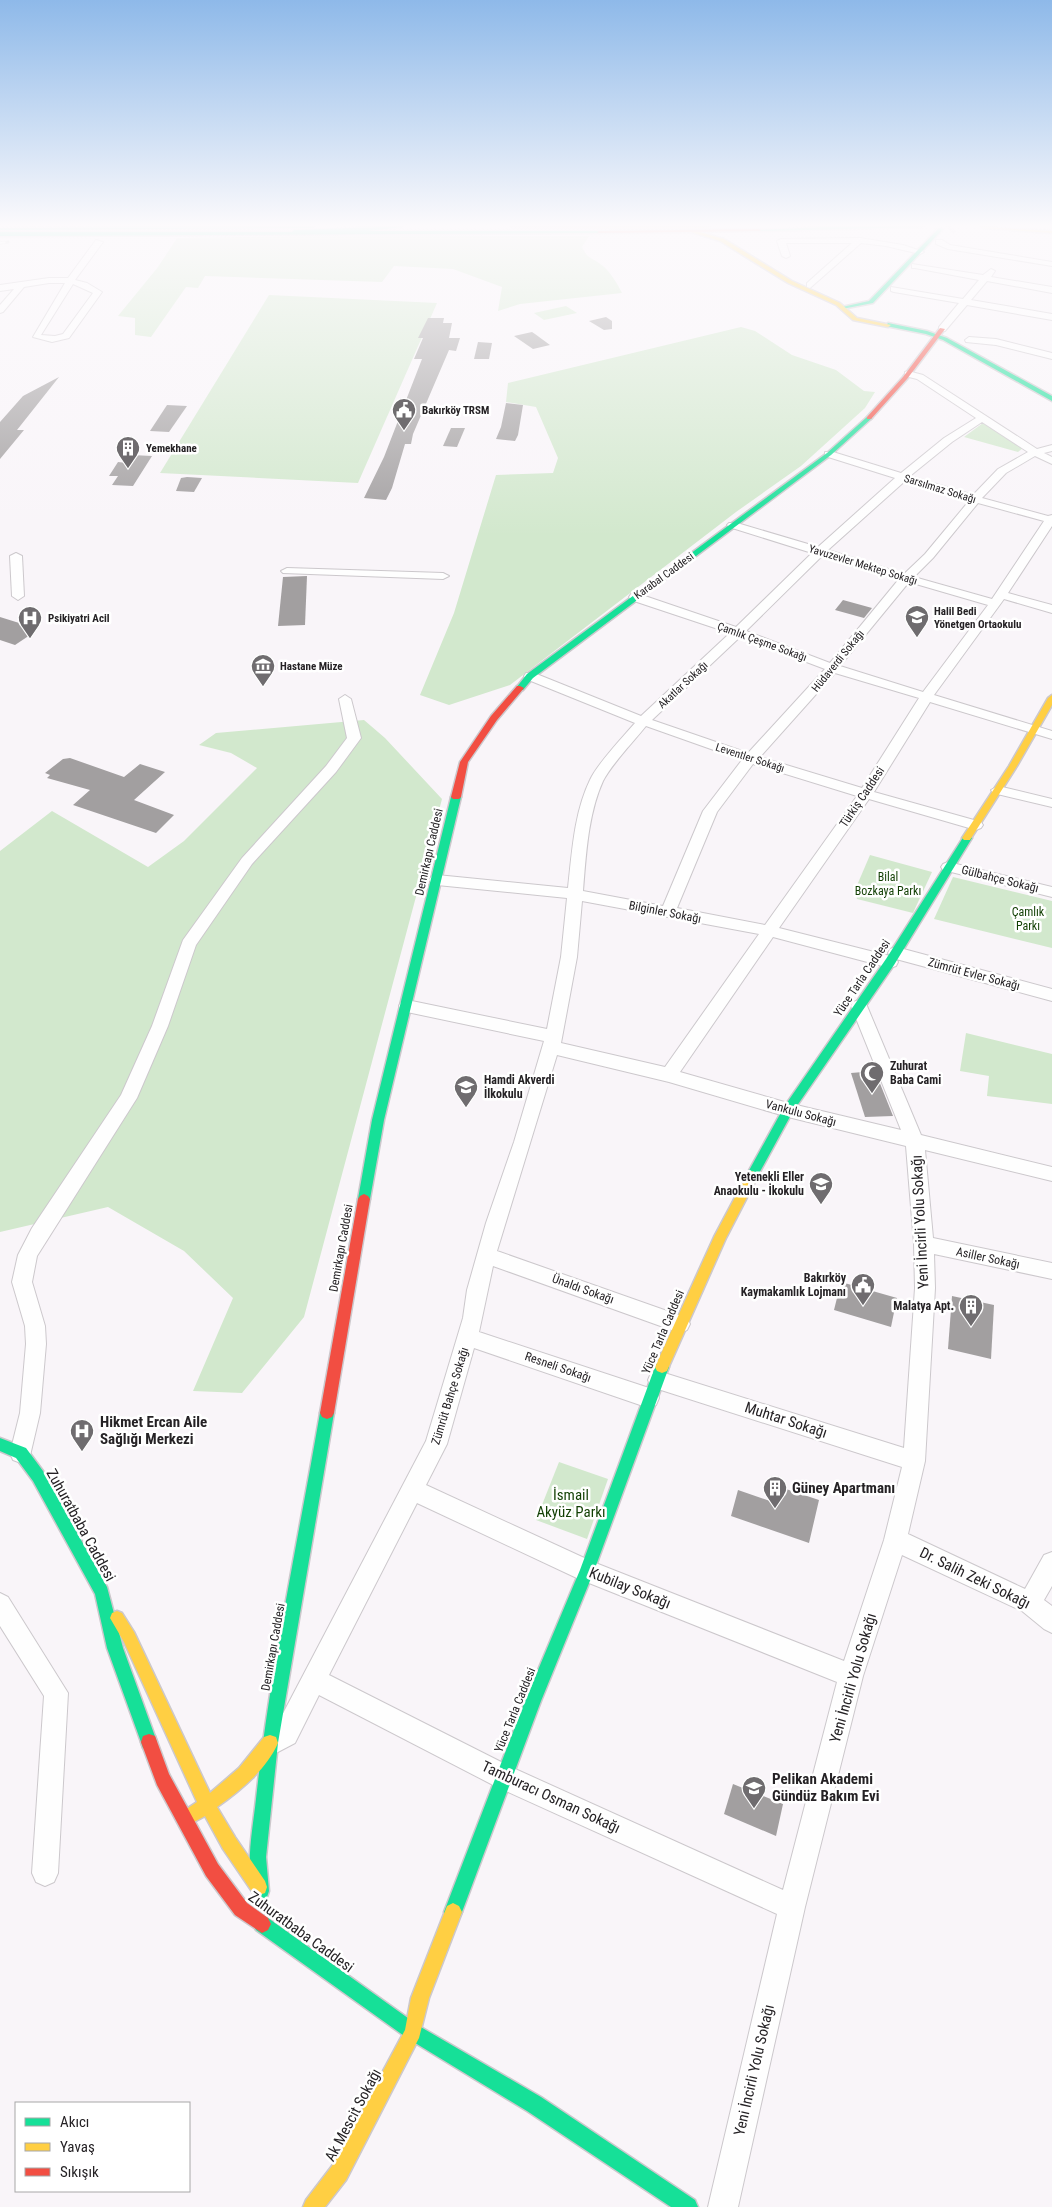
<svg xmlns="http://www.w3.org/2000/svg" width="1052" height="2207" font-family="'Roboto Condensed',sans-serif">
  <rect width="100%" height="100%" fill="#f9f5f9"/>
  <g fill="#d2e8cd">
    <path d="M 313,236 L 589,236 L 582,247 C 588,260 592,257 603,266 C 611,273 617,283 622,293 L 520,304 L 498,311 L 502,287 L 453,269 L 394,266 L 382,282 L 205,276 L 198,288 L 186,287 L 151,337 L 135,335 L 135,318 L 118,316 L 158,267 L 177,238 Z"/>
    <path d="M 269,295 L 437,303 L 358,483 L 160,473 Z"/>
    <path d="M 566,306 L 577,313 L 544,320 L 534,313 Z"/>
    <path d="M 741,327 L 755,331 L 792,355 L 836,370 L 864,391 L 875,392 L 865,408 L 801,466 L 736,512 L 510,685 L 449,705 L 420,695 L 454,613 L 496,475 L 553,473 L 558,458 L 536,407 L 506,402 L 508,383 Z"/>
    <path d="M 983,423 L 1023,448 L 1018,452 L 964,437 Z"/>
    <path d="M 364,720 L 385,738 L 442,799 L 304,1317 L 242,1393 L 193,1391 L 233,1298 L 184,1251 L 108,1207 L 0,1232 L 0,851 L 52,811 L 148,867 L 184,841 L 257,768 L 231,753 L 199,745 L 216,733 Z"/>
    <path d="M 870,855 L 932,872 L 913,913 L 857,899 L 855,890 Z"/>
    <path d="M 953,877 L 1052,901 L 1052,948 L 934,919 Z"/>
    <path d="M 966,1033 L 1052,1054 L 1052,1104 L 987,1096 L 989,1076 L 960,1071 Z"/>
    <path d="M 559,1462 L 608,1479 L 587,1539 L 536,1520 Z"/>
  </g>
  <g fill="#a29fa0">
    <path d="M 606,317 L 612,321 L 612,329 L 604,330 L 589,321 Z"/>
    <path d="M 428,318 L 444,318 L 443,323 L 452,323 L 449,338 L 460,338 L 456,351 L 449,350 L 413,434 L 411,444 L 405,444 L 392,488 L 386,500 L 364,498 L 384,457 L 422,359 L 414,359 L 423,338 L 418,338 Z"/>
    <path d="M 532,332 L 535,334 L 550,345 L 533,349 L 514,336 Z"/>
    <path d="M 478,342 L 492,343 L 489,359 L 474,359 Z"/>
    <path d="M 59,377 L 17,430 L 24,430 L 0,459 L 0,422 L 23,396 Z"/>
    <path d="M 506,403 L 523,405 L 518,435 L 515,441 L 496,439 L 501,427 Z"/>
    <path d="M 167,405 L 187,406 L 169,432 L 150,431 Z"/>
    <path d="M 451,428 L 465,428 L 457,447 L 443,446 Z"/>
    <path d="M 132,455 L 152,456 L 133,486 L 112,485 L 118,476 L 109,476 L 118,462 L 127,463 Z"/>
    <path d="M 187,477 L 202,478 L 194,492 L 176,491 L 181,478 Z"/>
    <path d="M 307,576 L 305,625 L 278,626 L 283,577 Z"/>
    <path d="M 843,600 L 872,608 L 864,618 L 835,610 Z"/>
    <path d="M 0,617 L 32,627 L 30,629 L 36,631 L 15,645 L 0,640 Z"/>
    <path d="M 70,758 L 124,777 L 140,764 L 165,772 L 134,800 L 174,815 L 156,833 L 73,805 L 90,790 L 47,778 L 50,775 L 45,773 L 63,759 Z"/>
    <path d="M 875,1071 L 893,1116 L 865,1117 L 851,1073 Z"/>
    <path d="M 841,1282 L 897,1298 L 891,1327 L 834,1310 Z"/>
    <path d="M 952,1296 L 994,1305 L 991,1359 L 948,1349 Z"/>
    <path d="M 780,1487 L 819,1500 L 809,1543 L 731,1516 L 738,1490 L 776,1503 Z"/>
    <path d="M 733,1784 L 783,1804 L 776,1836 L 724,1814 Z"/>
  </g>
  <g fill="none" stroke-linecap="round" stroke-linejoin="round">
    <path stroke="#cfcbcf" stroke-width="12" stroke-dasharray="12 6" stroke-linecap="butt" d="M 949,230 L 952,227"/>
    <g stroke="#ccc8cc" stroke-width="2">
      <g id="street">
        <path d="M 860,238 L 903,245 L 924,252 L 920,254 L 886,246 L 861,243 L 810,288 L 807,287 L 807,283 L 852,243 L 786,243 L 790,256 L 786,258 L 782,256 L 777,241 L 781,239 Z"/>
        <path d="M 96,240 L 103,242 L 75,280 L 87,283 L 102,292 L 69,338 L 52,342 L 33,337 L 65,283 L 49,283 L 24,287 L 3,312 L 0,313 L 0,305 L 14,289 L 0,291 L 0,285 L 49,278 L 68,278 ZM 73,284 L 93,293 L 63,334 L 55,336 L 41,335 Z"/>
        <path d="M 936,240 L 942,240 L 950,245 L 1052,262 L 1052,266 L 948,249 L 936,244 Z"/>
        <path d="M 912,264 L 983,275 L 991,269 L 995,271 L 991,277 L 1052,287 L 1052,293 L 987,281 L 971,300 L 1052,314 L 1052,320 L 967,305 L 945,331 L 939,331 L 939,327 L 959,303 L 894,292 L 891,291 L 891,287 L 963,299 L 979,280 L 915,268 L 912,268 Z"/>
        <path d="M 969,337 L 996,339 L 1052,353 L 1052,359 L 996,345 L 966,342 L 965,340 Z"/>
        <path d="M 908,371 L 923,375 L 1037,449 L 1052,445 L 1052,451 L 1044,453 L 1052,457 L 1052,464 L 1035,456 L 1006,473 L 982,498 L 1048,516 L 1052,515 L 1052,526 L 1008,593 L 1052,605 L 1052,613 L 1004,599 L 934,695 L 1052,731 L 1052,739 L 930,702 L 874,792 L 981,822 L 983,825 L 981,828 L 976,830 L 869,799 L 779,928 L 890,956 L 888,953 L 890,949 L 896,947 L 1052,989 L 1052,1001 L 896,959 L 898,962 L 896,966 L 890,968 L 773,937 L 680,1072 L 788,1103 L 901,1130 L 851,1006 L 853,1002 L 859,1000 L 865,1002 L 867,1006 L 921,1135 L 1052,1167 L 1052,1181 L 925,1150 L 933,1238 L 1052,1263 L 1052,1279 L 934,1254 L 935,1288 L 925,1461 L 908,1534 L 1025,1589 L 1044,1555 L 1052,1552 L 1052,1586 L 1044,1600 L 1052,1606 L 1052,1633 L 1044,1629 L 1022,1611 L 902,1555 L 863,1676 L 805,1907 L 738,2207 L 708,2207 L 777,1914 L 495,1786 L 319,1695 L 295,1743 L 276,1753 L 267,1750 L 264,1741 L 267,1732 L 277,1725 L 426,1441 L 463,1318 L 467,1290 L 486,1223 L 514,1142 L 544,1041 L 407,1012 L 401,1010 L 399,1006 L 401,1002 L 407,1000 L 547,1029 L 561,957 L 567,898 L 437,885 L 432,884 L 429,880 L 432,876 L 437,875 L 568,888 C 572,853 574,813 590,780 C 597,764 623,737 635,723 L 526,679 L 524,676 L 526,673 L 534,673 L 641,716 L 730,633 L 631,600 L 629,597 L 631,594 L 639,594 L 736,627 L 812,553 L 729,527 L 727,525 L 729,523 L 737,523 L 818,547 L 895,478 L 825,456 L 825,452 L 833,452 L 901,473 L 944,438 L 976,418 L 917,379 L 905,376 L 905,372 ZM 982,422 L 1028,452 L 998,469 L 973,495 L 910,476 L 952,442 ZM 905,481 L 969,501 L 925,554 L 904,574 L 828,550 ZM 978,503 L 1044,521 L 992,599 L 914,577 L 933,558 ZM 822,556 L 899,579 L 830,663 L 746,631 ZM 909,582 L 988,605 L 923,692 L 840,666 ZM 740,637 L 825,669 L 748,753 L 652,720 ZM 835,673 L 919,698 L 862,788 L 760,757 ZM 646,726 L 742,760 L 703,811 L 663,906 L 583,891 C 586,855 588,814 603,781 C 611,765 634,741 646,726 ZM 753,764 L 857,796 L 765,925 L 677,908 L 717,812 ZM 582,901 L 759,934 L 665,1067 L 561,1043 L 577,957 ZM 557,1055 L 669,1082 L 788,1117 L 906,1146 L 914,1244 L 915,1288 L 904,1448 L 658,1371 L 651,1373 L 648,1380 L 651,1387 L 658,1389 L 902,1467 L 884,1540 L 844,1661 L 593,1562 L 426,1485 L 447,1444 L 474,1348 L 649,1408 L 656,1405 L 659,1398 L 656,1391 L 649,1388 L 479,1332 L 493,1266 L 680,1333 L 687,1330 L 690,1324 L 687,1318 L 497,1251 ZM 417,1503 L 579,1579 L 837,1682 L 783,1890 L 513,1768 L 329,1675 Z"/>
        <path d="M 16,553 L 22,556 L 24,596 L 18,600 L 12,596 L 10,556 Z"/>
        <path d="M 287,568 L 443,573 L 449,576 L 443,579 L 283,573 L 281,571 Z"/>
        <path d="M 345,695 L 351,699 L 361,738 L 336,772 L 252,864 L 196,945 L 168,1026 L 137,1098 L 37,1256 L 32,1282 L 45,1326 L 46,1344 L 40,1413 L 29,1460 L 21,1463 L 13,1460 L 10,1453 L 20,1413 L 26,1344 L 25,1326 L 12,1282 L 18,1255 L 32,1228 L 121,1095 L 152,1026 L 183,940 L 242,858 L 326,766 L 347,738 L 339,699 Z"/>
        <path d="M 998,786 L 1052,799 L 1052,807 L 993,793 L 991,790 Z"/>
        <path d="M 948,862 L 1052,887 L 1052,897 L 943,870 L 941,867 L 943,864 Z"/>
        <path d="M 0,1593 L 8,1597 L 68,1693 L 58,1873 L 54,1882 L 45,1886 L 36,1882 L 32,1873 L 44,1696 L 0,1626 Z"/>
      </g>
    </g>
    <g stroke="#ccc8cc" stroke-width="3">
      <g id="fast">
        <path d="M 314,227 L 312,228 L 0,230 L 0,228 Z"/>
        <path d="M 379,227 L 403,227 L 367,231 L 599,231 L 601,232 L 599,233 L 0,236 L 0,232 L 292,232 L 294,230 Z"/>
        <path d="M 823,227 L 923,227 L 759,231 L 757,230 Z"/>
        <path d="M 939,228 L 943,229 L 873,303 L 842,309 L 842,307 L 869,301 Z"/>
        <path d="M 888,323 L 927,331 L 947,338 L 1052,396 L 1052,401 L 943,340 L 926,334 L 886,326 Z"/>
        <path d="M 867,417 L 872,418 L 831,455 L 533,678 L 523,690 L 517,690 L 516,688 L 527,674 L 827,453 Z"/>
        <path d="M 456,794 L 461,797 L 384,1120 L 370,1199 L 368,1202 L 364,1204 L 360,1202 L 358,1199 L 372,1120 L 451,797 Z"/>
        <path d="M 967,835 L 972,838 L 894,965 L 792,1113 L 756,1179 L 748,1179 L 746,1176 L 784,1107 L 886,959 L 964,836 Z"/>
        <path d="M 662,1361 L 667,1363 L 669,1367 L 594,1571 L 541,1701 L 462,1912 L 459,1918 L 453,1921 L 447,1918 L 444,1912 L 525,1701 L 580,1570 L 655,1367 L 657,1363 Z"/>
        <path d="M 327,1407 L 332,1409 L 334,1413 L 278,1743 L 266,1857 L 269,1891 L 267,1897 L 261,1899 L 255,1897 C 244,1870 253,1828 256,1799 C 270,1670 298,1541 320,1413 L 322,1409 Z"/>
        <path d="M 0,1438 L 26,1448 L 43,1471 L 107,1587 L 123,1648 L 157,1742 L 155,1748 L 149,1750 L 143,1748 L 141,1742 L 107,1648 L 95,1594 L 33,1481 L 16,1458 L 0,1451 Z"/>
        <path d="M 262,1915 L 268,1918 L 419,2026 L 541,2097 L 695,2200 L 698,2207 L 671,2207 L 527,2111 L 407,2038 L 256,1930 L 253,1924 L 256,1918 Z"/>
      </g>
    </g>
    <g stroke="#ccc8cc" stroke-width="3">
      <g id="slow">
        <path d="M 512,227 L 709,227 L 707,228 Z"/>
        <path d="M 981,227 L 1052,231 L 1052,233 L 983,228 Z"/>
        <path d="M 693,230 L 724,239 L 792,281 L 840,303 L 857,318 L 891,325 L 888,327 L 853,320 L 836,305 L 788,283 L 720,241 L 691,232 Z"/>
        <path d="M 1052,695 L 1052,705 L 1017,766 L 970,840 L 964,840 L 962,838 L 1009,766 L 1048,698 Z"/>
        <path d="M 752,1171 L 756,1173 L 758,1176 L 726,1238 L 667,1371 L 662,1373 L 657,1371 L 655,1367 L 714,1237 L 748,1173 Z"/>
        <path d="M 117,1611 L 122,1613 L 134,1632 L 210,1793 L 239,1768 L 264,1737 L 270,1735 L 276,1737 L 278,1743 C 267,1769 240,1791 217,1807 L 235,1837 L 265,1881 L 267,1887 L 265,1893 L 259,1895 L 253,1893 L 223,1849 L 205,1816 L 194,1822 L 188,1820 L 186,1814 L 188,1808 L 197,1802 L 124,1642 L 110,1618 L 112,1613 Z"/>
        <path d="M 453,1903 L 459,1906 L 462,1912 L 429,1998 L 419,2038 L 346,2180 L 325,2207 L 303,2207 L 306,2200 L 332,2166 L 405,2030 L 411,1998 L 447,1906 Z"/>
      </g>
    </g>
    <g stroke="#ccc8cc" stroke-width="3">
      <g id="jam">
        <path d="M 759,229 L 761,231 L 599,233 L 597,232 L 599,231 Z"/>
        <path d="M 940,328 L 945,329 L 907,379 L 871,419 L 867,419 L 867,417 L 903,377 Z"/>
        <path d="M 517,686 L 520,686 L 524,688 L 497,720 L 468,762 L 461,797 L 459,799 L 453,799 L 451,797 L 460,762 L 491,716 Z"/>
        <path d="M 364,1194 L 368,1196 L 370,1199 L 334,1413 L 332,1417 L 327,1419 L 322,1417 L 320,1413 L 358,1199 L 360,1196 Z"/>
        <path d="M 149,1734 L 155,1736 L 169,1774 L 218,1864 L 247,1903 L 268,1918 L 271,1924 L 268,1930 L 262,1933 L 235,1915 L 206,1876 L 157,1785 L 141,1742 L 143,1736 Z"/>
      </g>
    </g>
    <use href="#street" fill="#fefefe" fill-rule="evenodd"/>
    <use href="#fast" fill="#16e098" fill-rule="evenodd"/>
    <use href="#slow" fill="#ffcf43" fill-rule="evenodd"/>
    <use href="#jam" fill="#f24e42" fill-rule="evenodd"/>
    <g stroke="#cbcacb" stroke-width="3">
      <path id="rail" d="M 0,243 L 8,242"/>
    </g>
    <use href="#rail" stroke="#fff" stroke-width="2" stroke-dasharray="5.5" stroke-linecap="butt"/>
  </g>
  <linearGradient id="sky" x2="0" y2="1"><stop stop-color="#8eb9e9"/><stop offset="0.42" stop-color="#fcfafc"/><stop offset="1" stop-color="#fcfafc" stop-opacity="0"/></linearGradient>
  <rect width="1052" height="536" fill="url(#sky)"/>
  <defs>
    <g id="civic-pin" transform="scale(1.25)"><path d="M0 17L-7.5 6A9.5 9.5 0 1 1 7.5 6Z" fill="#6f6c6f" stroke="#fff"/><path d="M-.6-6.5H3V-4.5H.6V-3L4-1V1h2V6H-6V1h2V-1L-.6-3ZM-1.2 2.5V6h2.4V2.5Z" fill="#fff"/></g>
    <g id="building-pin" transform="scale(1.25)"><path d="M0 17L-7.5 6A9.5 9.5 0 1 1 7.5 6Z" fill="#6f6c6f" stroke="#fff"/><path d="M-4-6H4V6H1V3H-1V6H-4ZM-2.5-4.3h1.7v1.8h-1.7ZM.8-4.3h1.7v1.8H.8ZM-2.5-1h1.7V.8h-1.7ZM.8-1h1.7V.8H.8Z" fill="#fff"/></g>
    <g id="school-pin" transform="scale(1.25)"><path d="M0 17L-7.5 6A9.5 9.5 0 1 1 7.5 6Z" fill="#6f6c6f" stroke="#fff"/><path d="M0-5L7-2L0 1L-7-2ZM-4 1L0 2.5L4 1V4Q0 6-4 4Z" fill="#fff"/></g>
    <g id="hospital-pin" transform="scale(1.25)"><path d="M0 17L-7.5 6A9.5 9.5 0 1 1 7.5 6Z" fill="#6f6c6f" stroke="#fff"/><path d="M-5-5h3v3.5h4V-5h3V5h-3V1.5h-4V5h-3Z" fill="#fff"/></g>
    <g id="museum-pin" transform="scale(1.25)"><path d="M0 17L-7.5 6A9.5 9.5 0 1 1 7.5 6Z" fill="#6f6c6f" stroke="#fff"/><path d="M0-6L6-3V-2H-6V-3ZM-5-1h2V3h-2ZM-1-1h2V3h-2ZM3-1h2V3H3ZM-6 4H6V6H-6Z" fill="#fff"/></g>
    <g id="mosque-pin" transform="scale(1.25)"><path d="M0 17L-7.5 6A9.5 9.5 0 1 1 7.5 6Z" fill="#6f6c6f" stroke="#fff"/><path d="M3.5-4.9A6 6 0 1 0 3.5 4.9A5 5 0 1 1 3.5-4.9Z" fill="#fff"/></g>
  </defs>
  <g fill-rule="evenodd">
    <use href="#civic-pin" x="404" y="410"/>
    <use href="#building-pin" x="128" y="448"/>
    <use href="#school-pin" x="917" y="617"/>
    <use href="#hospital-pin" x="30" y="618"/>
    <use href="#museum-pin" x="263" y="666"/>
    <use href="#mosque-pin" x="872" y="1073"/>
    <use href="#school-pin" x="466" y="1087"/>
    <use href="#school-pin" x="821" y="1184"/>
    <use href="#civic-pin" x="863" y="1285"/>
    <use href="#building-pin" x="971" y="1306"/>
    <use href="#hospital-pin" x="82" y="1431"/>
    <use href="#building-pin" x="775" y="1488"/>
    <use href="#school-pin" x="754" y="1788"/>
  </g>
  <g text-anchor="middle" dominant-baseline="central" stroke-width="5" stroke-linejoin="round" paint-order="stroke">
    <g font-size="11" font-weight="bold" fill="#252225" stroke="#fff" text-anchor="start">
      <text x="422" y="410">Bakırköy TRSM</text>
      <text x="146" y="448">Yemekhane</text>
      <text x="934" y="611">Halil Bedi<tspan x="934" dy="13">Yönetgen Ortaokulu</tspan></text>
      <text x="48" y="618">Psikiyatri Acil</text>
      <text x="280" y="666">Hastane Müze</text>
    </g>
    <g font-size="11" fill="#252225" stroke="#fff">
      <text transform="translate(940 489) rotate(17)">Sarsılmaz Sokağı</text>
      <text transform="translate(863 565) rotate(17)">Yavuzevler Mektep Sokağı</text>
      <text transform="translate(664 576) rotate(-36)">Karabal Caddesi</text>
      <text transform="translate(762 642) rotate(20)">Çamlık Çeşme Sokağı</text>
      <text transform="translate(838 661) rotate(-51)">Hüdaverdi Sokağı</text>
      <text transform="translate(683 685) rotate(-43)">Akatlar Sokağı</text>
      <text transform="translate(750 758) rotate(18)">Leventler Sokağı</text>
    </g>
    <g font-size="12" fill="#252225" stroke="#fff">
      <text transform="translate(862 797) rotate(-56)">Türkiş Caddesi</text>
      <text transform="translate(429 852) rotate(-77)">Demirkapı Caddesi</text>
      <text transform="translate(1000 879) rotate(14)">Gülbahçe Sokağı</text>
      <text transform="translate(665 912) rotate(11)">Bilginler Sokağı</text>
      <text transform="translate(974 974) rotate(15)">Zümrüt Evler Sokağı</text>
      <text transform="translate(862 978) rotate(-56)">Yüce Tarla Caddesi</text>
      <text transform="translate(801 1113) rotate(15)">Vankulu Sokağı</text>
      <text transform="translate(341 1248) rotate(-80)">Demirkapı Caddesi</text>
      <text transform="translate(988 1258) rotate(12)">Asiller Sokağı</text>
      <text transform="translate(583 1289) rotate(20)">Ünaldı Sokağı</text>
      <text transform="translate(663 1332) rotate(-67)">Yüce Tarla Caddesi</text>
      <text transform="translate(558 1367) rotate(19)">Resneli Sokağı</text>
      <text transform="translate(450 1396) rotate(-73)">Zümrüt Bahçe Sokağı</text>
      <text transform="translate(273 1647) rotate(-80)">Demirkapı Caddesi</text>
      <text transform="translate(515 1710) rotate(-68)">Yüce Tarla Caddesi</text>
    </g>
    <g font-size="12" fill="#113f03" stroke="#fff">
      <text x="888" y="877">Bilal<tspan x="888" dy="14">Bozkaya Parkı</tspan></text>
      <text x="1028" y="912">Çamlık<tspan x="1028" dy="14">Parkı</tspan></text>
    </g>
    <g font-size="12" font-weight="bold" fill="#252225" stroke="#fff" text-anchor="end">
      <text x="890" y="1066" text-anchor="start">Zuhurat<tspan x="890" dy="14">Baba Cami</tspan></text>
      <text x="484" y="1080" text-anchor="start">Hamdi Akverdi<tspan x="484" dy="14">İlkokulu</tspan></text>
      <text x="804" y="1177">Yetenekli Eller<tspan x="804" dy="14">Anaokulu - İkokulu</tspan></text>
      <text x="846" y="1278">Bakırköy<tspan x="846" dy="14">Kaymakamlık Lojmanı</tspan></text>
      <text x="954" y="1306">Malatya Apt.</text>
    </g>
    <g font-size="15" fill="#252225" stroke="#fff">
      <text transform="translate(920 1222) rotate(-93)">Yeni İncirli Yolu Sokağı</text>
      <text transform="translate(786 1420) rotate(18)">Muhtar Sokağı</text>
      <text transform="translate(81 1525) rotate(61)">Zuhuratbaba Caddesi</text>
      <text transform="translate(975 1578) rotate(26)">Dr. Salih Zeki Sokağı</text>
      <text transform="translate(630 1588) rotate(22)">Kubilay Sokağı</text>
      <text transform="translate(853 1678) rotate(-74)">Yeni İncirli Yolu Sokağı</text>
      <text transform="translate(551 1797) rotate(25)">Tamburacı Osman Sokağı</text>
      <text transform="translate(301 1932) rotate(36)">Zuhuratbaba Caddesi</text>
      <text transform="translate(754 2070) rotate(-77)">Yeni İncirli Yolu Sokağı</text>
      <text transform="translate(353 2115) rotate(-62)">Ak Mescit Sokağı</text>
    </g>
    <g font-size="15" font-weight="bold" fill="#252225" stroke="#fff" text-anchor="start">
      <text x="100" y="1422">Hikmet Ercan Aile<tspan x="100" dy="17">Sağlığı Merkezi</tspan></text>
      <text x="792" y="1488">Güney Apartmanı</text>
      <text x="772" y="1779">Pelikan Akademi<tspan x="772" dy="17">Gündüz Bakım Evi</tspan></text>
    </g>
    <g font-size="15" fill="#113f03" stroke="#fff">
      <text x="571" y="1495">İsmail<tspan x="571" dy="17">Akyüz Parkı</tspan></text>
    </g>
  </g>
  <rect x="15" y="2102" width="175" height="90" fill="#ffffff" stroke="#a8a7a8"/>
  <rect x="25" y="2118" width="25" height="8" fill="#16e098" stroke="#a8a7a8"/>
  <text x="60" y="2127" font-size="15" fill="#252225">Akıcı</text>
  <rect x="25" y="2143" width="25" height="8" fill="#ffcf43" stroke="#a8a7a8"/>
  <text x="60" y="2152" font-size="15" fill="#252225">Yavaş</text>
  <rect x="25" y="2168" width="25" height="8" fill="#f24e42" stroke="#a8a7a8"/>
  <text x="60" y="2177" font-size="15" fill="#252225">Sıkışık</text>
</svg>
